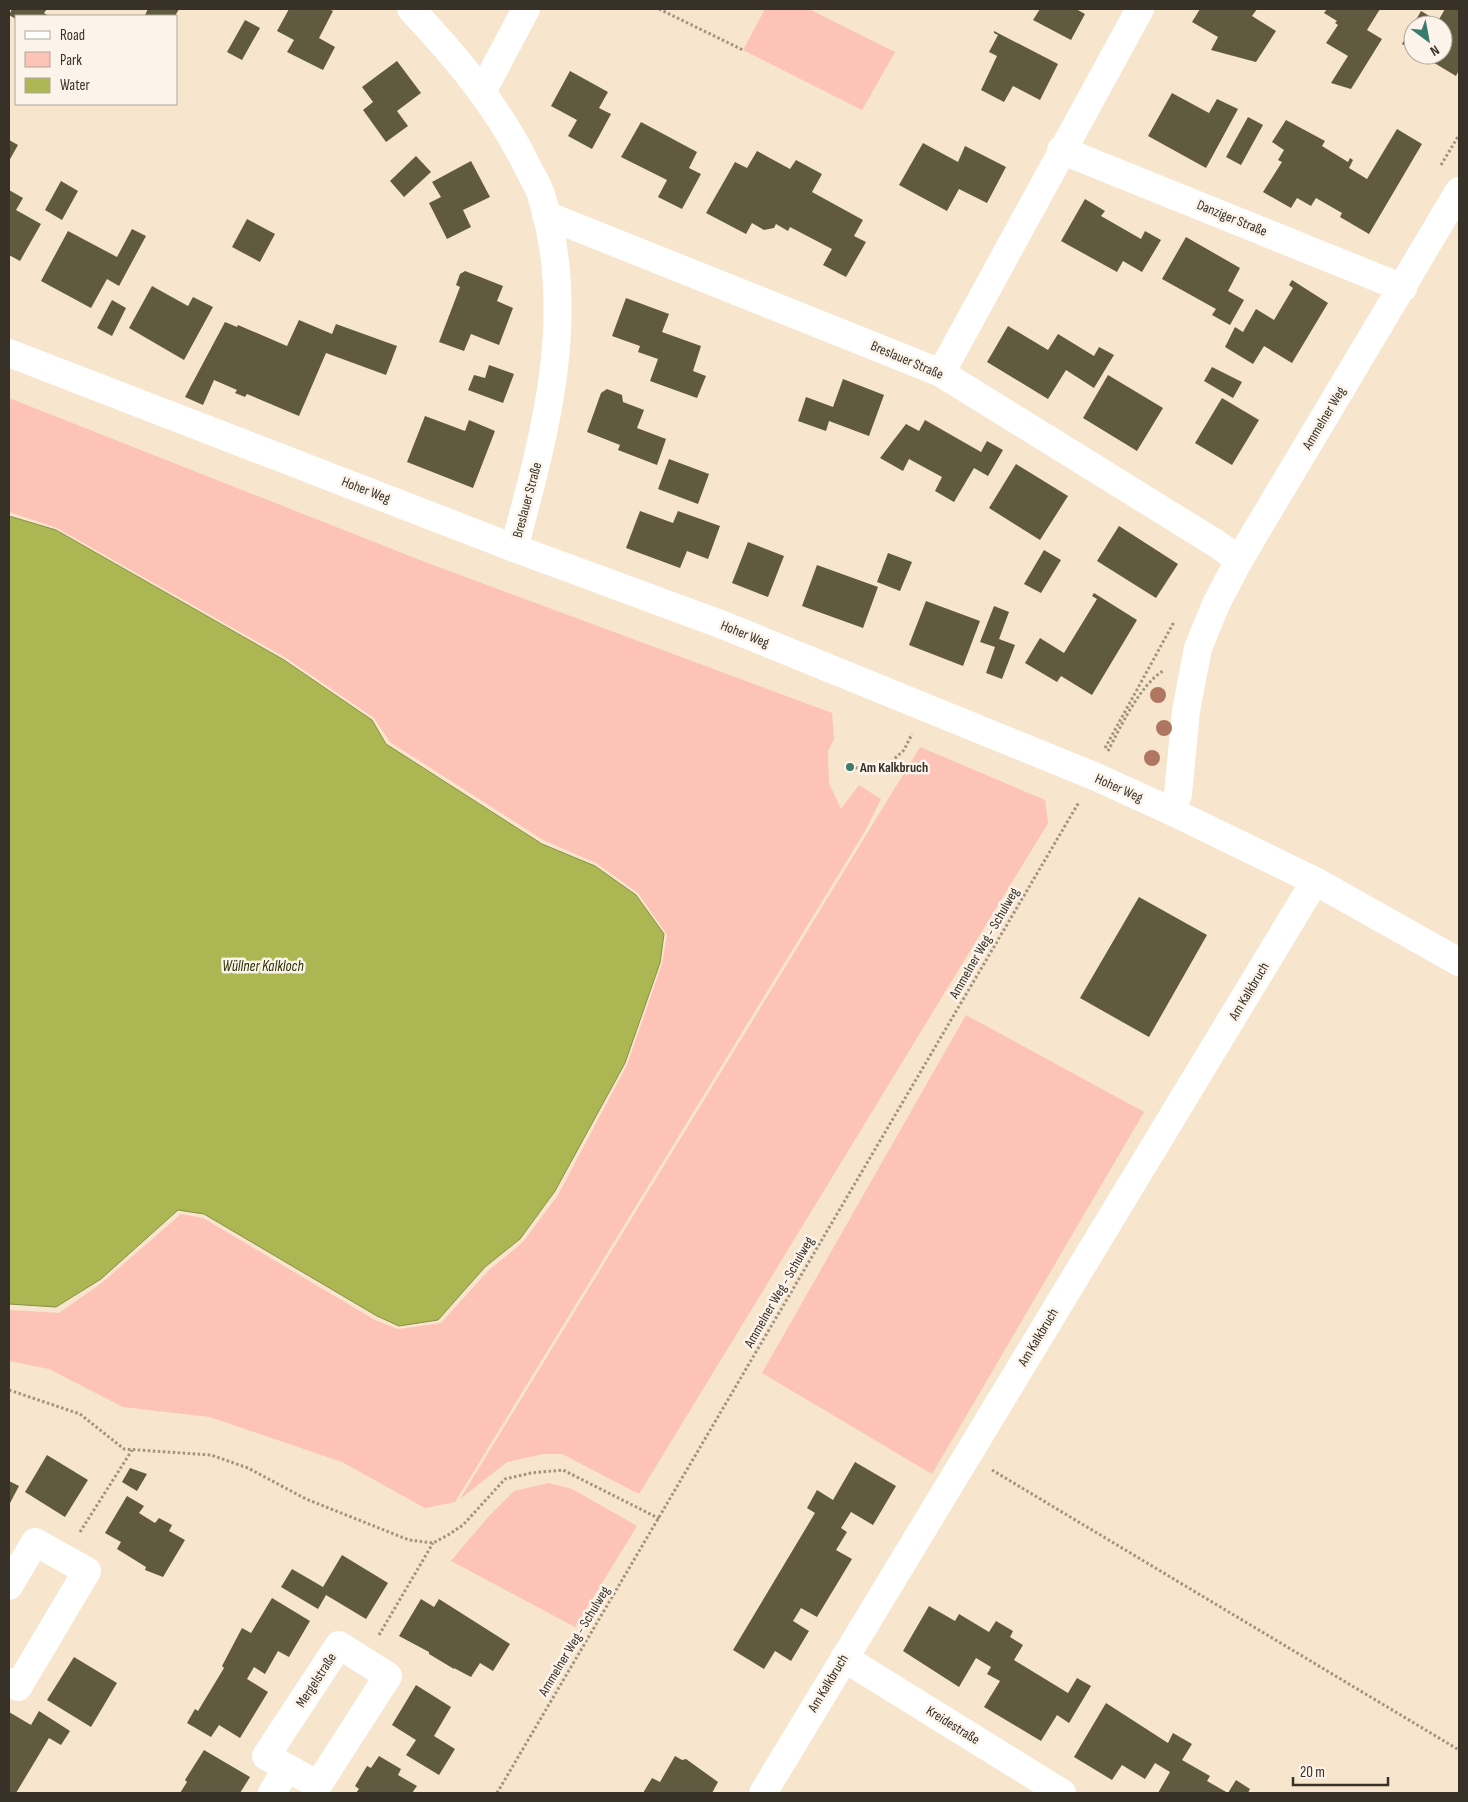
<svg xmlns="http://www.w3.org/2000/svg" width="1468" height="1802" font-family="'Sofia Sans Condensed',sans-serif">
  <rect width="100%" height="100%" fill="#f8e5cd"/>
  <g fill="#fcc3b6">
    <path d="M 765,9 L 809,9 L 895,52 L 862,110 L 743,50 Z"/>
    <path d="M 9,398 L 425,562 L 832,713 L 834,739 L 828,751 L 829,783 L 841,809 L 859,785 L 881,799 L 865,831 L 455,1502 L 425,1508 L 342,1462 L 210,1417 L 123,1407 L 49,1369 L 9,1361 L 9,1310 L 59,1313 L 103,1282 L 181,1214 L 203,1218 L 375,1320 L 398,1329 L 441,1323 L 488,1271 L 523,1242 L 558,1195 L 627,1065 L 662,964 L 667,935 L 638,893 L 596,863 L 543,840 L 390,742 L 374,718 L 286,658 L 57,528 L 9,512 Z"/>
    <path d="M 920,747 L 1045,800 L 1048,823 L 639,1494 L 562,1454 L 543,1454 L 507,1462 L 460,1499 Z"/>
    <path d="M 966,1015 L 1144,1112 L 932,1474 L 762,1373 Z"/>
    <path d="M 549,1483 L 572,1489 L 637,1526 L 575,1627 L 451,1561 L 488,1517 L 514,1491 Z"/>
  </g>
  <path fill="#acb753" stroke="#898f46" d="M 9,516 L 56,530 L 284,660 L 372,720 L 386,744 L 542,844 L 595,866 L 636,895 L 664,934 L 660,963 L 625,1063 L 555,1191 L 520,1239 L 485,1267 L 438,1320 L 399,1326 L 377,1316 L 204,1214 L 178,1210 L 101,1279 L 56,1307 L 9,1304 Z"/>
  <g fill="#605a41">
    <path d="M 12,9 L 47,9 L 44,13 L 49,16 L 16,16 L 16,19 L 9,15 Z"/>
    <path d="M 148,9 L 179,9 L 175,16 L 146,16 L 145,15 Z"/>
    <path d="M 289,9 L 328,9 L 333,11 L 319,38 L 335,47 L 323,70 L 287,52 L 294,40 L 277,31 Z"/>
    <path d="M 1040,9 L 1076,9 L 1085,14 L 1071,40 L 1033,20 Z"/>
    <path d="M 1200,9 L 1257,9 L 1252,16 L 1276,31 L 1256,62 L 1211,50 L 1218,37 L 1192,22 Z"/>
    <path d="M 1327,9 L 1380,9 L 1367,30 L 1382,39 L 1351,89 L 1331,83 L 1348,56 L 1326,43 L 1338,25 L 1335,23 L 1337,21 L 1324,13 Z"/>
    <path d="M 1445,9 L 1459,9 L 1459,70 L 1456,76 L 1421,55 L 1443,55 L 1443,25 L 1413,25 L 1413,50 L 1402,44 L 1421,11 L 1438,21 Z"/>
    <path d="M 245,20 L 260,28 L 242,60 L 227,52 Z"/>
    <path d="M 994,31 L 1058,64 L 1040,100 L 1013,86 L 1004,102 L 981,90 L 997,56 L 989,52 L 998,35 L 994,33 Z"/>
    <path d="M 397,61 L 421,93 L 397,111 L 408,126 L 386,142 L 363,110 L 373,102 L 362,87 Z"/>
    <path d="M 570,71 L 608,92 L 599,108 L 611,114 L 592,149 L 568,136 L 577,120 L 551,106 Z"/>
    <path d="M 1172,93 L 1209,113 L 1217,99 L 1238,109 L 1206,168 L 1148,136 Z"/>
    <path d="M 1248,117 L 1263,125 L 1241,165 L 1226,157 Z"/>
    <path d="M 1286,120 L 1325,141 L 1322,146 L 1348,162 L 1350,158 L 1353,160 L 1349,168 L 1367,179 L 1397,129 L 1422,144 L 1369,234 L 1340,217 L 1342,213 L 1316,198 L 1311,206 L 1297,198 L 1291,208 L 1263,192 L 1282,162 L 1278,160 L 1284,150 L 1272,142 Z"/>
    <path d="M 641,122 L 697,152 L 689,168 L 701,174 L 682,209 L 658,197 L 667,180 L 621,157 Z"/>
    <path d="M 9,140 L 18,145 L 9,161 Z"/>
    <path d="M 923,143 L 958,162 L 965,146 L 1006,167 L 987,203 L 959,189 L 947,211 L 899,185 Z"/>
    <path d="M 757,151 L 790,169 L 796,160 L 822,174 L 812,192 L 863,220 L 854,236 L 866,242 L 846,277 L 823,265 L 832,249 L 790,227 L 788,231 L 776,224 L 774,228 L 764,230 L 752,223 L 746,234 L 706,213 L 735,162 L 747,168 Z"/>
    <path d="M 416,156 L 431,172 L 404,197 L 390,181 Z"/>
    <path d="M 471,161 L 490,197 L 463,210 L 471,227 L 447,239 L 429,203 L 441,197 L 432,182 Z"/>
    <path d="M 61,181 L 78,191 L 62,220 L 45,210 Z"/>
    <path d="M 9,190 L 23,198 L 16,210 L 41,224 L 20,261 L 9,255 Z"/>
    <path d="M 1085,199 L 1105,211 L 1101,216 L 1141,239 L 1145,231 L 1161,240 L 1142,272 L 1123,261 L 1117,272 L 1061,241 Z"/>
    <path d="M 247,219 L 275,234 L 260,262 L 232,247 Z"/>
    <path d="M 132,229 L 146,236 L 119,286 L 107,279 L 91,308 L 41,281 L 68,231 L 117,257 Z"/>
    <path d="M 1186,237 L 1240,268 L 1228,291 L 1244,300 L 1230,325 L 1212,315 L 1216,309 L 1162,279 Z"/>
    <path d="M 465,271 L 503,286 L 497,301 L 513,308 L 499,345 L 471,334 L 464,351 L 439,342 L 460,287 L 456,285 L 460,274 Z"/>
    <path d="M 1292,280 L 1328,303 L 1292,363 L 1264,346 L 1253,364 L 1225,347 L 1235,327 L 1243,332 L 1256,309 L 1274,320 L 1293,288 L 1289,285 Z"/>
    <path d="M 152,286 L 188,306 L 193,297 L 213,307 L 184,360 L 129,328 Z"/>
    <path d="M 626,298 L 669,314 L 662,332 L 701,346 L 693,371 L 706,376 L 697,398 L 650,381 L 658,359 L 638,352 L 640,346 L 612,336 Z"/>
    <path d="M 112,300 L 126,308 L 112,336 L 97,328 Z"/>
    <path d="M 299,320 L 332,334 L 336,324 L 397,346 L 386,375 L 326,353 L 299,416 L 247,394 L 245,397 L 235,393 L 237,390 L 214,380 L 203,405 L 185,397 L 225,322 L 237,327 L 238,325 L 287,346 Z"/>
    <path d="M 1008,326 L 1048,350 L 1058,334 L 1094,356 L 1099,347 L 1114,355 L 1094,388 L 1066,370 L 1048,399 L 987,362 Z"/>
    <path d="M 489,365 L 514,374 L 503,403 L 468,390 L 474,375 L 485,378 Z"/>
    <path d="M 1212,367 L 1242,382 L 1233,398 L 1204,381 Z"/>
    <path d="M 1108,375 L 1163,408 L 1137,451 L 1083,418 Z"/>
    <path d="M 843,379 L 884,395 L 869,436 L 829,421 L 826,431 L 798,421 L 806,397 L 833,407 Z"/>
    <path d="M 607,389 L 622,395 L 623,402 L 644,410 L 637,428 L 666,439 L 657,465 L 618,450 L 620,445 L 587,432 L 601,393 Z"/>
    <path d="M 1222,398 L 1259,420 L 1232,465 L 1195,443 Z"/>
    <path d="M 425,416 L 465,431 L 469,420 L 495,431 L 473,488 L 407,462 Z"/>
    <path d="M 925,420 L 981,452 L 987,441 L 1003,450 L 988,476 L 974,468 L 954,502 L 935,491 L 942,477 L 909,459 L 903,471 L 880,458 L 906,424 L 919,431 Z"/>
    <path d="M 669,459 L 709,474 L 698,504 L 658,489 Z"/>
    <path d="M 1016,464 L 1068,496 L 1040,540 L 989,508 Z"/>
    <path d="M 640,511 L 673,523 L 678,511 L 720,526 L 708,559 L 687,551 L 680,568 L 626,548 Z"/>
    <path d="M 1119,526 L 1178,564 L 1156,598 L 1097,561 Z"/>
    <path d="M 748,542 L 784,556 L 768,597 L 732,583 Z"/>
    <path d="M 1044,550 L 1061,560 L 1041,593 L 1024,584 Z"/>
    <path d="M 888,553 L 912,562 L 900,591 L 877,582 Z"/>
    <path d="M 817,565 L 878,587 L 863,628 L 802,606 Z"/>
    <path d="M 1094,593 L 1137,620 L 1092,695 L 1061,676 L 1057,682 L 1025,663 L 1040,638 L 1064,653 L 1097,599 L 1092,596 Z"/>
    <path d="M 926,601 L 980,621 L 963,666 L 909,645 Z"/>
    <path d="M 994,606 L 1009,612 L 999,639 L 1015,645 L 1002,679 L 986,673 L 995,647 L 980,642 Z"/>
    <path d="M 1139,897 L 1207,935 L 1149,1037 L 1080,998 Z"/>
    <path d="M 47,1455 L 88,1480 L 65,1517 L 25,1492 Z"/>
    <path d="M 855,1462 L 896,1486 L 873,1525 L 851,1512 L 841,1528 L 847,1532 L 836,1550 L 852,1559 L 817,1617 L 801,1608 L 793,1621 L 809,1631 L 791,1661 L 775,1651 L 764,1669 L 733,1650 L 815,1513 L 807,1508 L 817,1490 L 833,1500 Z"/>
    <path d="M 130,1468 L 147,1474 L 137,1491 L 122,1482 Z"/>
    <path d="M 9,1481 L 19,1486 L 9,1505 Z"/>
    <path d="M 127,1496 L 144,1506 L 139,1513 L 155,1523 L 159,1518 L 172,1525 L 169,1531 L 185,1540 L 163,1577 L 145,1570 L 146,1567 L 117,1549 L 121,1542 L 105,1533 Z"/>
    <path d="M 342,1555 L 388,1583 L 366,1619 L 326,1595 L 318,1609 L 281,1587 L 292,1569 L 323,1587 Z"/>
    <path d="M 272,1598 L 310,1621 L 289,1657 L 278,1651 L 265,1674 L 254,1667 L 247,1679 L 268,1692 L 240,1738 L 219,1725 L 211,1737 L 187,1723 L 195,1709 L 198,1711 L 224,1668 L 222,1666 L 242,1628 L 251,1633 Z"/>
    <path d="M 421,1599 L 434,1607 L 439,1599 L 510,1644 L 493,1671 L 480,1663 L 471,1677 L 454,1668 L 454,1669 L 429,1654 L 429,1652 L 399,1636 Z"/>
    <path d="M 929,1606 L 955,1621 L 959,1614 L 989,1632 L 996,1621 L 1013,1631 L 1010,1637 L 1023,1645 L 1014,1660 L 1068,1693 L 1077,1678 L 1091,1686 L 1069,1723 L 1057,1715 L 1041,1741 L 984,1707 L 1000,1681 L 987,1674 L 991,1667 L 976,1658 L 959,1687 L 903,1651 Z"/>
    <path d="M 74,1657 L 117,1683 L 91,1727 L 47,1700 Z"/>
    <path d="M 416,1685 L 451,1707 L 434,1736 L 455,1749 L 439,1775 L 406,1755 L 416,1740 L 392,1725 Z"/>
    <path d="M 1106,1703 L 1168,1743 L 1173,1733 L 1192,1744 L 1182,1760 L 1210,1776 L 1207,1781 L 1228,1793 L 1236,1780 L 1250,1789 L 1248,1793 L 1158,1793 L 1170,1772 L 1155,1763 L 1145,1779 L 1122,1765 L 1112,1780 L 1074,1757 Z"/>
    <path d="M 39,1711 L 70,1731 L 61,1745 L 49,1738 L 16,1793 L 9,1793 L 9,1712 L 31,1725 Z"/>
    <path d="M 204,1750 L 250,1777 L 240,1793 L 180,1793 L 187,1782 L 185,1780 Z"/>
    <path d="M 379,1756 L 401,1769 L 398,1775 L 417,1786 L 412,1793 L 356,1793 L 359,1789 L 355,1786 L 367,1766 L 371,1768 Z"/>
    <path d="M 675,1756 L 682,1760 L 686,1759 L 718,1782 L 712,1793 L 643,1793 L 652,1778 L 660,1782 Z"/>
  </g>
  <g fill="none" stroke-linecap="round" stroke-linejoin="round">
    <g stroke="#a09381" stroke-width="3" stroke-dasharray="2.5 2.5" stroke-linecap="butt">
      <path d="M 659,9 L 743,50"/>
      <path d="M 1441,165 L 1459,135"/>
      <path d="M 1105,748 L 1174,622"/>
      <path d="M 1108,751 C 1121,726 1140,685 1163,671"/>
      <path d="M 850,767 L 881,771 L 904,750 L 912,734"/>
      <path d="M 9,1390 L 80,1414 L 124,1449 L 211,1455 L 248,1468 L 306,1499 L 409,1540 L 433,1543 L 448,1535 L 463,1525 L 505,1479 L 531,1473 L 563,1470 L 660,1519"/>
      <path d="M 992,1470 L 1459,1750"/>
      <path d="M 80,1532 L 132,1450"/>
      <path d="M 379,1635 L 433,1543"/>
      <path d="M 497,1793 L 1079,802"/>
    </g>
    <g stroke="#fff" stroke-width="28">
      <path d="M 411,9 C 455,56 497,105 526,164 C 531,175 539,186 542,198 C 578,316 545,434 514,548"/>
      <path d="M 482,92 L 526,9"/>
      <path d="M 1061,150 L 1403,288"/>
      <path d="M 546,215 L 941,373 L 1217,544 L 1239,560"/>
      <path d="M 9,353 L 514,548 L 723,625 L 1094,776 L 1171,811 L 1315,881 L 1459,962"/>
      <path d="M 941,373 L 1140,9"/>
      <path d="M 1171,811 L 1178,794 L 1186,711 L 1198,648 L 1216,604 L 1239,560 L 1459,191"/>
      <path d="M 9,1586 L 35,1542 L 87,1571 L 18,1687 L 9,1682"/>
      <path d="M 339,1645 L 388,1676 L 318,1785 L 266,1756 Z"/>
      <path d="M 844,1658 L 1062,1793"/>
      <path d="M 272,1793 L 287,1768"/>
      <path d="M 763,1793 L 1315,881"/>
    </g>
  </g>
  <g fill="#af7661">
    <circle cx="1158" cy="695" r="8"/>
    <circle cx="1164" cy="728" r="8"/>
    <circle cx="1152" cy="758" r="8"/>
  </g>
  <circle fill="#397b6c" stroke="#fcf4eb" stroke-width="2" cx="850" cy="767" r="5"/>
  <g text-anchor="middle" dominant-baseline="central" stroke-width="5" stroke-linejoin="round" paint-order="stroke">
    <g font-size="14" fill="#383127" stroke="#fcf4eb">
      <text transform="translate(1232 218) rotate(22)">Danziger Straße</text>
      <text transform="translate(907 360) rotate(23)">Breslauer Straße</text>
      <text transform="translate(1324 418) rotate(-59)">Ammelner Weg</text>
      <text transform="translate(366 490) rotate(21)">Hoher Weg</text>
      <text transform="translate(527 500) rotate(-75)">Breslauer Straße</text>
      <text transform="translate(745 634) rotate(22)">Hoher Weg</text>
      <text transform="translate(1119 788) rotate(24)">Hoher Weg</text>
      <text transform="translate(984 943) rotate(-60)">Ammelner Weg - Schulweg</text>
      <text transform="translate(1249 991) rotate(-59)">Am Kalkbruch</text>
      <text transform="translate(779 1292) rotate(-60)">Ammelner Weg - Schulweg</text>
      <text transform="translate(1038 1337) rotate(-59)">Am Kalkbruch</text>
      <text transform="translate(574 1641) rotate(-59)">Ammelner Weg - Schulweg</text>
      <text transform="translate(316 1680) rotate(-57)">Mergelstraße</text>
      <text transform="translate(828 1683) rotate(-59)">Am Kalkbruch</text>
      <text transform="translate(953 1725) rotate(32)">Kreidestraße</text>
    </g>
    <g font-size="14" font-weight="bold" fill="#383127" stroke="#fcf4eb" text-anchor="start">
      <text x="860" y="767">Am Kalkbruch</text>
    </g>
    <g font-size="15" font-style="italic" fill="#2a2e03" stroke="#fcf4eb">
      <text x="263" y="966">Wüllner Kalkloch</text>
    </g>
  </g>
  <rect width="1468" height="1802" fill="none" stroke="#383127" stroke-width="20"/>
  <rect x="15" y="15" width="162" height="90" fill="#fcf4eb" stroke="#aea69d"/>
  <rect x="25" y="31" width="25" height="8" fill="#ffffff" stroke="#aea69d"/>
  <text x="60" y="40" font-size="15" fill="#383127">Road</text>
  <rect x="25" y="52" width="25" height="15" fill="#fcc3b6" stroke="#aea69d"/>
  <text x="60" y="65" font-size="15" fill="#383127">Park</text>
  <rect x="25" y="78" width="25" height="15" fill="#acb753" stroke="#aea69d"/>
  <text x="60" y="90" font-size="15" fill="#383127">Water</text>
  <g transform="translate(1428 40) rotate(148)"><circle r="24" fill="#fcf4eb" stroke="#aea69d"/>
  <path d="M0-4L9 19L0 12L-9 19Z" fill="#397b6c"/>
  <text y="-8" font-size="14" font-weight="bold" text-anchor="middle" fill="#383127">N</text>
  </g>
  <path d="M1293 1777v8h95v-8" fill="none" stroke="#383127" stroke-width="2.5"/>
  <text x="1300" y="1777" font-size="15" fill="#383127" stroke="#fcf4eb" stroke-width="4" paint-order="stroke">20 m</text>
</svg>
